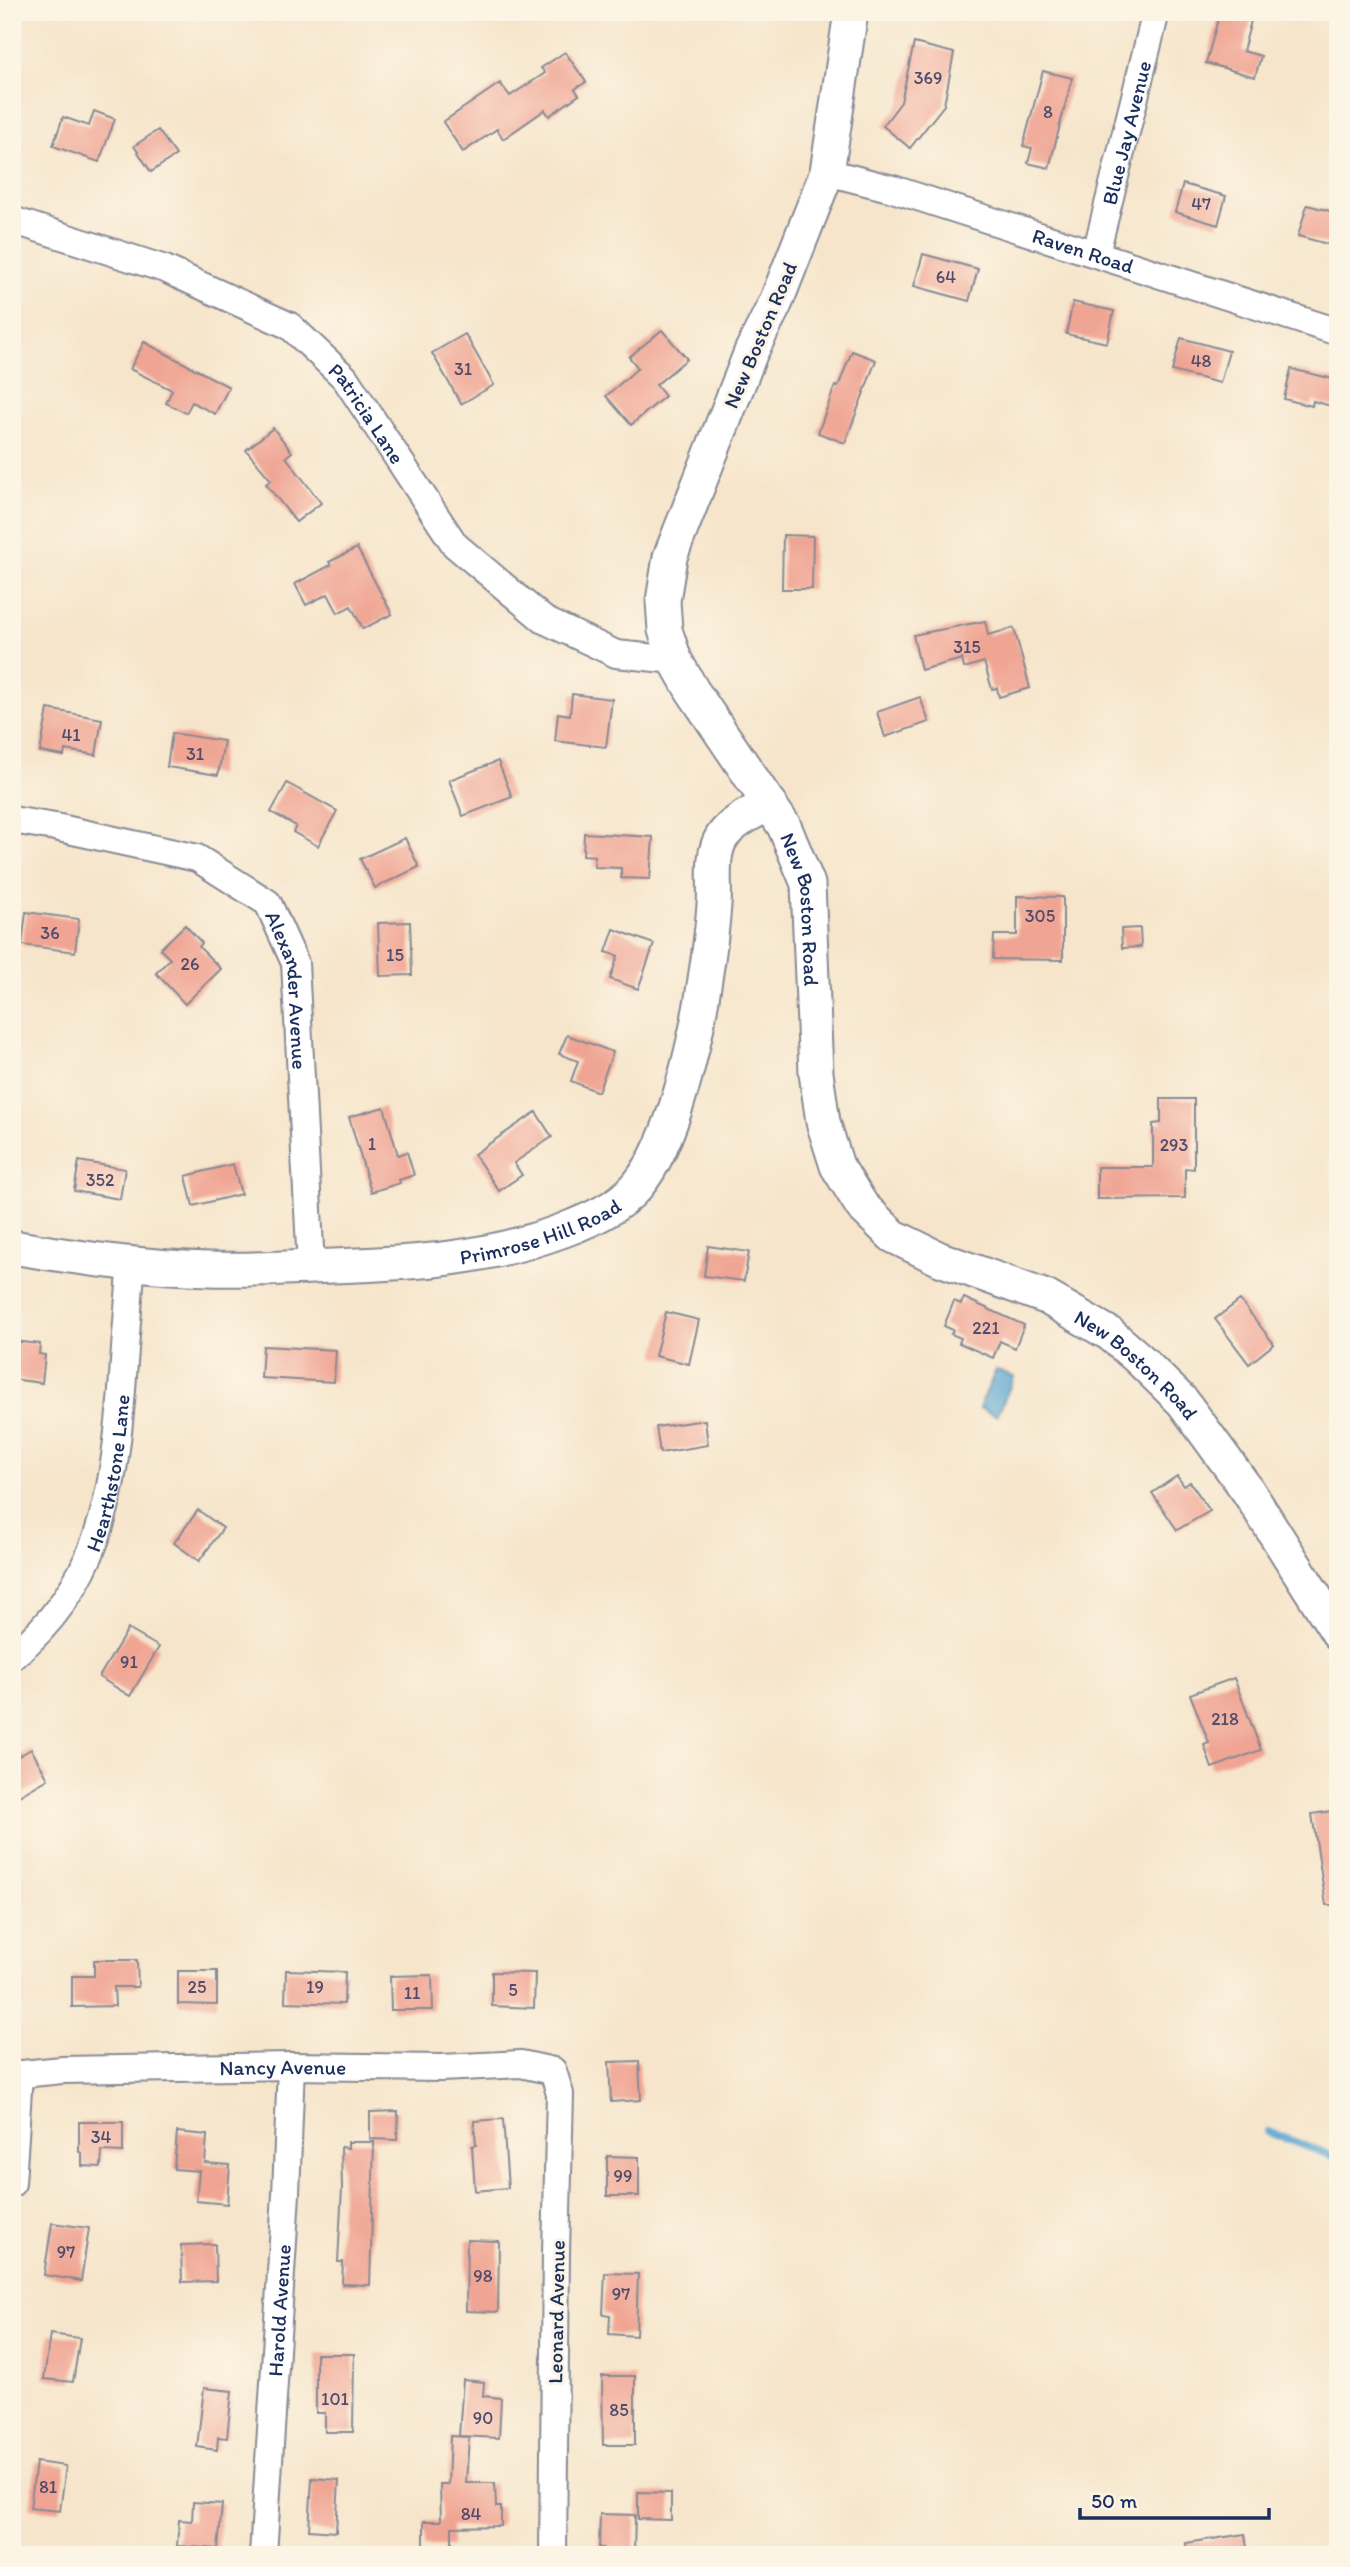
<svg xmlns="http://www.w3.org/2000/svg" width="1350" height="2567" font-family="Itim,sans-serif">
  <rect width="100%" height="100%" fill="#fcf5e5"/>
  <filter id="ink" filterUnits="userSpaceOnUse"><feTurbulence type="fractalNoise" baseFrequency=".0143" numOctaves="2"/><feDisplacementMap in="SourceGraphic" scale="14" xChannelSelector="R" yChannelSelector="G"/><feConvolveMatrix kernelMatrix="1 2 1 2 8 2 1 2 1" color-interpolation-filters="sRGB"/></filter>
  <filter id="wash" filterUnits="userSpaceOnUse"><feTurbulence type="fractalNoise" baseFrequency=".00686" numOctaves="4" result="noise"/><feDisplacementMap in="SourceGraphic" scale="28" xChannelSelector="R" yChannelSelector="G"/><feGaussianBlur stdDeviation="1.57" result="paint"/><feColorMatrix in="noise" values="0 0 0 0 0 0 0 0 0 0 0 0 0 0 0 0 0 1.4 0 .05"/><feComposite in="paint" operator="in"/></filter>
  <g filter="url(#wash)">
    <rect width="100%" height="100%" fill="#f6e5cb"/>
    <path fill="#58a5d1" stroke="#3a6a98" stroke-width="2" d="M 996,1370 L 1014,1377 L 997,1416 L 979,1408 Z"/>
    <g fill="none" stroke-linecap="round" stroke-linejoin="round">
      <path stroke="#58a5d1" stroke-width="8" d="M 1268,2132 L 1338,2158"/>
    </g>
    <g id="blocks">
      <g fill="#f0a493">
        <path d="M 1220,12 L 1251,21 L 1243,51 L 1261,56 L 1255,77 L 1206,63 Z"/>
        <path d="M 914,43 L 954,53 L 944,105 L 910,148 L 883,126 L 901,102 Z"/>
        <path d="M 565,52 L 586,82 L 575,89 L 579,95 L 549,116 L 545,110 L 503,139 L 497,129 L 463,152 L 443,122 L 500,83 L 510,96 L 545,73 L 541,68 Z"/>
        <path d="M 1043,71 L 1072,78 L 1049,168 L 1028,163 L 1032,148 L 1023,146 Z"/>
        <path d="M 94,111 L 115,119 L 99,162 L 53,146 L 63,117 L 89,126 Z"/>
        <path d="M 158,130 L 176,155 L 151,172 L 134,146 Z"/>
        <path d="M 1183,184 L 1226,196 L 1218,225 L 1175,212 Z"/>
        <path d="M 1307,205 L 1338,213 L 1338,247 L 1298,236 Z"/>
        <path d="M 923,254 L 978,269 L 969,301 L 914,286 Z"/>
        <path d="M 1073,302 L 1114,311 L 1107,343 L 1066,334 Z"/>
        <path d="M 662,330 L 687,359 L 656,385 L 665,396 L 631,425 L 606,396 L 638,368 L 629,357 Z"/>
        <path d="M 465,334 L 494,385 L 461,404 L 432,353 Z"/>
        <path d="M 1181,338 L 1229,351 L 1220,383 L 1172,371 Z"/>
        <path d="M 144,342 L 229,387 L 215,414 L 192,402 L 186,413 L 166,403 L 172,390 L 130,369 Z"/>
        <path d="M 852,351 L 876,360 L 845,443 L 818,433 L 835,386 L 838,387 Z"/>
        <path d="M 1291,369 L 1338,380 L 1338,408 L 1313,401 L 1312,406 L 1284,399 Z"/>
        <path d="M 273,428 L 292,452 L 286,457 L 321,503 L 296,522 L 266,484 L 271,480 L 246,450 Z"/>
        <path d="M 783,535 L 813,536 L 812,589 L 782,589 Z"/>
        <path d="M 357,548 L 392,614 L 363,629 L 351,606 L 338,613 L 328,594 L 306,605 L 295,584 L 331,565 L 329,562 Z"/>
        <path d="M 985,621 L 988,635 L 1014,628 L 1030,688 L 999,697 L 997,688 L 992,689 L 984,662 L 964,668 L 962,659 L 921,670 L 913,635 Z"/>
        <path d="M 572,694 L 612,699 L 606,747 L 555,741 L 558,713 L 570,715 Z"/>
        <path d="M 920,697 L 929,722 L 885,737 L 877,712 Z"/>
        <path d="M 48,709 L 102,719 L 96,755 L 65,750 L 64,756 L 40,752 Z"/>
        <path d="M 172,733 L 224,741 L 218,775 L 167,767 Z"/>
        <path d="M 498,761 L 512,797 L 463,816 L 449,780 Z"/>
        <path d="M 287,783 L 337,811 L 318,846 L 293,832 L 296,826 L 271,812 Z"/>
        <path d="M 584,833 L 653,837 L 650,879 L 621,878 L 621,868 L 594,867 L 595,856 L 583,855 Z"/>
        <path d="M 405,838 L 419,867 L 375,888 L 360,859 Z"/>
        <path d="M 1017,896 L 1063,897 L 1063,960 L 993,959 L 994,935 L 1017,935 Z"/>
        <path d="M 26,912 L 79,919 L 75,952 L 22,945 Z"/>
        <path d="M 410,922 L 412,975 L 380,976 L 378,923 Z"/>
        <path d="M 185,925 L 202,943 L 199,947 L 221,969 L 185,1004 L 156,973 L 170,959 L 160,949 Z"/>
        <path d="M 1140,928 L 1141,947 L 1122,948 L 1121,929 Z"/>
        <path d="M 614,929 L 654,944 L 638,989 L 610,979 L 618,956 L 606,952 Z"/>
        <path d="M 567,1035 L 613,1052 L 598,1092 L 571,1081 L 578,1061 L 559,1054 Z"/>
        <path d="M 1161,1099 L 1194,1099 L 1194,1169 L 1185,1168 L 1185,1198 L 1097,1199 L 1097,1167 L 1153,1167 L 1153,1124 L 1161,1123 Z"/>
        <path d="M 384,1107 L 398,1155 L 407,1152 L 414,1175 L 399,1180 L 400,1183 L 371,1192 L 349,1117 Z"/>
        <path d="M 536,1112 L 552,1137 L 514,1163 L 522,1175 L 499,1191 L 474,1154 Z"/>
        <path d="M 79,1161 L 125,1169 L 120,1199 L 74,1191 Z"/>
        <path d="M 233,1164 L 241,1194 L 193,1206 L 186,1176 Z"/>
        <path d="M 708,1246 L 749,1252 L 744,1281 L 704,1276 Z"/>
        <path d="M 964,1298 L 1024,1325 L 1015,1348 L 1000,1341 L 993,1358 L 959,1343 L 961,1338 L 951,1334 L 953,1330 L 944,1326 L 954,1301 L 961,1304 Z"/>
        <path d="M 1240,1300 L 1274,1344 L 1249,1364 L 1215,1319 Z"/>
        <path d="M 666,1312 L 699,1320 L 689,1364 L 655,1356 Z"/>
        <path d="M 12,1341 L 40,1344 L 39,1354 L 45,1355 L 42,1383 L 12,1379 Z"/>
        <path d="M 263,1346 L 336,1350 L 334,1382 L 261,1378 Z"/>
        <path d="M 705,1420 L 708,1445 L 660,1453 L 656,1427 Z"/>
        <path d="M 1177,1476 L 1184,1486 L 1190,1482 L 1210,1511 L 1177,1530 L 1152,1493 Z"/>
        <path d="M 198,1510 L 223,1528 L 199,1561 L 174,1543 Z"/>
        <path d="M 128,1629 L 159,1647 L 130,1696 L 99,1677 Z"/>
        <path d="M 1234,1678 L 1261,1750 L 1212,1768 L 1204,1745 L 1209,1743 L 1190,1694 Z"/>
        <path d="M 31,1749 L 48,1779 L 12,1800 L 12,1760 Z"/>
        <path d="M 1338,1810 L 1338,1905 L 1326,1905 L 1312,1814 Z"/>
        <path d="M 94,1960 L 137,1960 L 138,1987 L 114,1987 L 115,2006 L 72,2007 L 72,1976 L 94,1976 Z"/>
        <path d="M 286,1970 L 345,1972 L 344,2004 L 285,2002 Z"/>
        <path d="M 178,1971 L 217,1971 L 217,2005 L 178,2004 Z"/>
        <path d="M 492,1972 L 535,1973 L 534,2008 L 492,2006 Z"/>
        <path d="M 432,1975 L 433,2010 L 391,2010 L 390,1976 Z"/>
        <path d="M 639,2061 L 641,2100 L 611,2102 L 609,2062 Z"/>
        <path d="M 398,2111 L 397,2140 L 370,2139 L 370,2112 Z"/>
        <path d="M 503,2119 L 508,2188 L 475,2191 L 472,2146 L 476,2145 L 474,2121 Z"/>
        <path d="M 79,2122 L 123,2122 L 123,2152 L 102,2151 L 101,2167 L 82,2166 L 82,2153 L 79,2152 Z"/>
        <path d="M 177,2132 L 207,2135 L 205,2163 L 230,2165 L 227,2204 L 196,2201 L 199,2171 L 174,2169 Z"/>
        <path d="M 348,2142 L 374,2142 L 370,2285 L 342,2284 L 343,2262 L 338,2262 L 342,2188 L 341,2147 L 348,2148 Z"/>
        <path d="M 607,2156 L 639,2157 L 639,2196 L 607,2196 Z"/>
        <path d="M 52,2223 L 89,2228 L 81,2281 L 44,2275 Z"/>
        <path d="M 467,2240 L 499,2241 L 498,2312 L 466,2311 Z"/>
        <path d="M 215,2244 L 216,2281 L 182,2282 L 181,2245 Z"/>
        <path d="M 605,2273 L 638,2274 L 636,2336 L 609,2334 L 610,2315 L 603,2314 Z"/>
        <path d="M 50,2334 L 80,2338 L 73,2382 L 44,2379 Z"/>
        <path d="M 316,2354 L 354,2354 L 353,2432 L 325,2432 L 325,2413 L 316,2413 Z"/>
        <path d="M 602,2376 L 635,2376 L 635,2445 L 603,2445 Z"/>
        <path d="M 463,2380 L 484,2382 L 483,2396 L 501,2398 L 499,2438 L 459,2436 Z"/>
        <path d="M 204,2388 L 232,2391 L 227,2438 L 218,2437 L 217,2450 L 197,2447 Z"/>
        <path d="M 450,2436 L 469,2437 L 466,2483 L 495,2483 L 496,2507 L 501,2507 L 501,2526 L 452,2527 L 452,2546 L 424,2546 L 424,2521 L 441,2521 L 440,2484 L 448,2484 Z"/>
        <path d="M 36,2462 L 66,2466 L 60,2511 L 30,2508 Z"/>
        <path d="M 312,2478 L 339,2480 L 336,2532 L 309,2530 Z"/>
        <path d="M 638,2492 L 671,2493 L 671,2520 L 638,2519 Z"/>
        <path d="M 193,2502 L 222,2504 L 218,2549 L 177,2546 L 179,2520 L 192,2521 Z"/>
        <path d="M 600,2514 L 635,2515 L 634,2555 L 602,2555 L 603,2548 L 599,2548 Z"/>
        <path d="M 1245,2534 L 1248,2555 L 1187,2555 L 1186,2543 Z"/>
      </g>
    </g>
  </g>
  <g filter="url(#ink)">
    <use href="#blocks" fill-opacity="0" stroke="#888a94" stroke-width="2"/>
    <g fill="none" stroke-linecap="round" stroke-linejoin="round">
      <g stroke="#888a94" stroke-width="30">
        <g id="minor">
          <path id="s1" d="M 827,172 L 893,189 L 1338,332"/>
          <path id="s2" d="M 12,220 L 165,269 L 290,326 L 345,378 L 455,545 L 544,620 L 616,654 L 675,660"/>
          <path id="s3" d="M 1096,253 L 1156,12"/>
          <path id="s4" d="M 12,820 L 55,827 L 197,858 L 268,903 L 295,963 L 311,1267"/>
          <path id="s5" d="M 12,1657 C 100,1584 113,1498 122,1390 C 125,1348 128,1305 132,1263"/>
          <path id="s6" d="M 12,2075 L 62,2070 L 291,2066 L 441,2068 L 521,2064 L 553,2071 L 560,2094 L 556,2252 L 553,2555"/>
          <path d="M 12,2183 L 19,2074"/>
          <path id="s7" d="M 263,2555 L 286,2194 L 291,2066"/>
        </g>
      </g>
      <g stroke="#888a94" stroke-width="37">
        <g id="tertiary">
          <path id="s8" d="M 851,12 L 827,172 L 776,302 L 751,352 L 670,557 L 663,601 L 665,630 L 675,660 L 692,690 L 784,826 L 808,884 L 816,1073 L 823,1122 L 837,1166 L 862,1206 L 893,1236 L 940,1259 L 1046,1297 L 1110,1334 L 1138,1358 L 1183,1402 L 1248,1491 L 1338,1633"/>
          <path id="s9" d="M 12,1247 C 77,1258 144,1267 209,1269 C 250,1270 292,1268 333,1266 C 417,1263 483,1260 564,1230 C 590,1220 618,1208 637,1186 C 674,1143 697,1036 705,979 C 709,955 712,930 714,905 C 716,883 710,856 722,837 C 733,821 754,812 770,803"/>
        </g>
      </g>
      <use href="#minor" stroke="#fff" stroke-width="26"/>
      <use href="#tertiary" stroke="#fff" stroke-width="33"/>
    </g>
  </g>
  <g text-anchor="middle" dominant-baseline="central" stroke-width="6" stroke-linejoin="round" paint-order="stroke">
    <g font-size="18" fill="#504c6b">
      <text x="928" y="78">369</text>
      <text x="1048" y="112">8</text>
      <text x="1201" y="204">47</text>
      <text x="946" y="277">64</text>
      <text x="1201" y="361">48</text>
      <text x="463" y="369">31</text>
      <text x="967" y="647">315</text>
      <text x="71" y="735">41</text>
      <text x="195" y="754">31</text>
      <text x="1040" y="916">305</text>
      <text x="50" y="933">36</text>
      <text x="395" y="955">15</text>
      <text x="190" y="964">26</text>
      <text x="372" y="1144">1</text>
      <text x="1174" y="1145">293</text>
      <text x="100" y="1180">352</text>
      <text x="986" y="1328">221</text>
      <text x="129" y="1662">91</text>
      <text x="1225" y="1719">218</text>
      <text x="197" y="1987">25</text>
      <text x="315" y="1987">19</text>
      <text x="513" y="1990">5</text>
      <text x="412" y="1993">11</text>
      <text x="101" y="2137">34</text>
      <text x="623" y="2176">99</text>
      <text x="66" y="2252">97</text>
      <text x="483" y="2276">98</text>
      <text x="621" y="2294">97</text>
      <text x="335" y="2399">101</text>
      <text x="619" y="2410">85</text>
      <text x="483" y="2418">90</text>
      <text x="48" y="2487">81</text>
      <text x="471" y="2514">84</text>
    </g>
    <g font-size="21" fill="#1b2f5e" stroke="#fcf5e5">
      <text stroke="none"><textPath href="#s3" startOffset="124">Blue Jay Avenue</textPath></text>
      <text stroke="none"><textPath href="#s1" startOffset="268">Raven Road</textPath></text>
      <text transform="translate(760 335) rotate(-67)">New Boston Road</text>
      <text stroke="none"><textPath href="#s2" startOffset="415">Patricia Lane</textPath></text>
      <text stroke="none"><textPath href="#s8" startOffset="968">New Boston Road</textPath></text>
      <text stroke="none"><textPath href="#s4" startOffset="364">Alexander Avenue</textPath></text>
      <text stroke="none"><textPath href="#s9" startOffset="534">Primrose Hill Road</textPath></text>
      <text stroke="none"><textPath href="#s8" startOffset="1598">New Boston Road</textPath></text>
      <text stroke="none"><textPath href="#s5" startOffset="214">Hearthstone Lane</textPath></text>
      <text stroke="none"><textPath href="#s6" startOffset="271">Nancy Avenue</textPath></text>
      <text stroke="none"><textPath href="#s7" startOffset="245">Harold Avenue</textPath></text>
      <text transform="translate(556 2312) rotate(-89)">Leonard Avenue</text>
    </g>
  </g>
  <rect width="1350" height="2567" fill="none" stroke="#fcf5e5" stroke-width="42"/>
  <path d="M1080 2508v10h189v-10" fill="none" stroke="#1b2f5e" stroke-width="3.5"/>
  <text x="1091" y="2508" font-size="21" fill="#1b2f5e" stroke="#fcf5e5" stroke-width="5" paint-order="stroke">50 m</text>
</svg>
